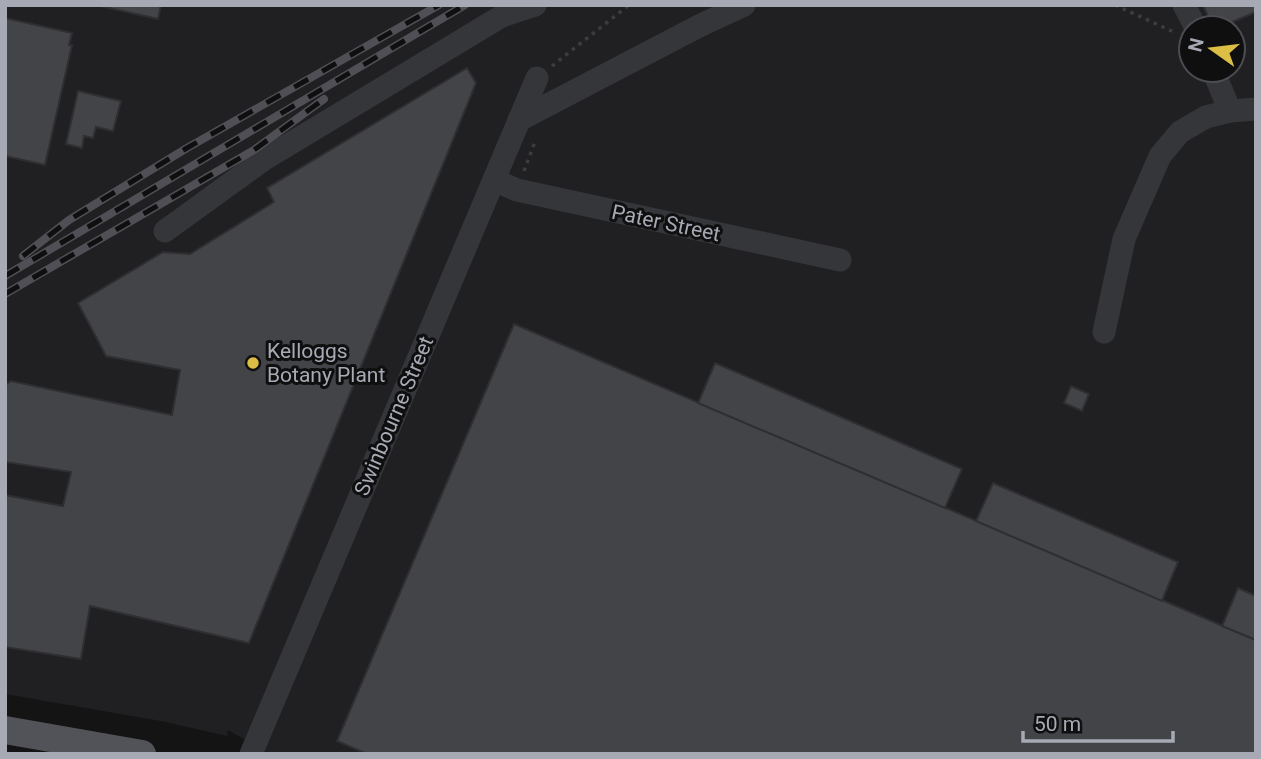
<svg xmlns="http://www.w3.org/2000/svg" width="1261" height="759" font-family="Roboto,sans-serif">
  <rect width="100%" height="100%" fill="#141415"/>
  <path fill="#202022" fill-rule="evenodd" d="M 5,5 L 1256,5 L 1256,754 L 270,754 L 228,730 L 227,736 L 161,721 L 5,694 ZM 1191,28 L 1233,28 L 1233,70 L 1191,70 Z"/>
  <g fill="#434448" stroke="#2f2e31" stroke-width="2">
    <path d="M 96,5 L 161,5 L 158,19 Z"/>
    <path d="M 1203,5 L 1256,5 L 1256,12 L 1218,28 L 1213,28 Z"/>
    <path d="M 5,18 L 72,33 L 69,45 L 72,45 L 45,165 L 5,156 Z"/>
    <path d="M 467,68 L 476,83 L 249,643 L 90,606 L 81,659 L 5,647 L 5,495 L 63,506 L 71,472 L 5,462 L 5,385 L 11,381 L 172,415 L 180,370 L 106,356 L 78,303 L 163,252 L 190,254 L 274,202 L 267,188 Z"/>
    <path d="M 78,91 L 121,101 L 113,131 L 96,127 L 93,138 L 84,136 L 82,148 L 66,144 Z"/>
    <path d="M 514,324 L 1256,640 L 1256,754 L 367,754 L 337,741 Z"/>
    <path d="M 715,363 L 962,469 L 945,508 L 698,403 Z"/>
    <path d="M 1071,386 L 1089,394 L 1082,411 L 1064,403 Z"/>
    <path d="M 993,483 L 1178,562 L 1162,601 L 976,521 Z"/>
    <path d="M 1238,588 L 1256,596 L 1256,640 L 1222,626 Z"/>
  </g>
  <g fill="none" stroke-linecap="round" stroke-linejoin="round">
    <g stroke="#3c3c41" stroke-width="3.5" stroke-dasharray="3.5 5" stroke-linecap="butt">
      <path d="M 1115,5 L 1176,33"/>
      <path d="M 1186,46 L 1191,57"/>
      <path d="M 552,66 L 629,5"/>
      <path d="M 524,171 L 536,139"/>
    </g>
    <g stroke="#35363a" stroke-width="23">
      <path d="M 1184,5 L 1196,28"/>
      <path d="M 1213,70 L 1230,111"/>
      <path d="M 519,120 L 701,25 L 744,5"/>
      <path d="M 494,180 L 517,190 L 840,260"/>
      <path d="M 165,231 L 263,160 L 502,16 L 535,5"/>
      <path d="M 1104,332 L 1124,239 L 1160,156 L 1180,132 L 1206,117 L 1230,111 L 1256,109"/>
      <path d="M 251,754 L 537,78"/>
    </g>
    <path stroke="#525259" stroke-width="28" d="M 5,730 L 142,754"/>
    <g stroke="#4f4f55" stroke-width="8">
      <g id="rail">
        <path d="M 23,256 L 69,220 L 187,148 L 439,5"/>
        <path d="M 5,276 L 465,5"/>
        <path d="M 5,294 L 254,150 L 324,99"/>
      </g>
    </g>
    <use href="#rail" stroke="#0f0f10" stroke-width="5" stroke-dasharray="16" stroke-linecap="butt"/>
  </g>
  <circle fill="#ddbe44" stroke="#0f0f10" stroke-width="2.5" cx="253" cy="363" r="7"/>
  <g text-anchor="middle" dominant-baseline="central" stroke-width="6" stroke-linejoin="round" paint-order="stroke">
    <g font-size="21" fill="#a7a9b4" stroke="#0f0f10">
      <text transform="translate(666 223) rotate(12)">Pater Street</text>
      <text transform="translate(394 416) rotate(-67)">Swinbourne Street</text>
    </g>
    <g font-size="21" fill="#a7a9b4" stroke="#0f0f10" text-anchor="start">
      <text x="267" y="351">Kelloggs<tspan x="267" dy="24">Botany Plant</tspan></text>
    </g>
  </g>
  <rect width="1261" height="759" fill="none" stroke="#a7a9b4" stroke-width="14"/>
  <g transform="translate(1212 49) rotate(284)"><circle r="33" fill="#0f0f10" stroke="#4c4d52" stroke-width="2"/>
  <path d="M0-5L12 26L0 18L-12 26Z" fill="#ddbe44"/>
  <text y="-10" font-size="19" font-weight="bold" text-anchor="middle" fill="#a7a9b4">N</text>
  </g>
  <path d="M1023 731v10h150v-10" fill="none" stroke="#a7a9b4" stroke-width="3.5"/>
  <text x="1034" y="731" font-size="21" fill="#a7a9b4" stroke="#0f0f10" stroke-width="5" paint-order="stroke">50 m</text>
</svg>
